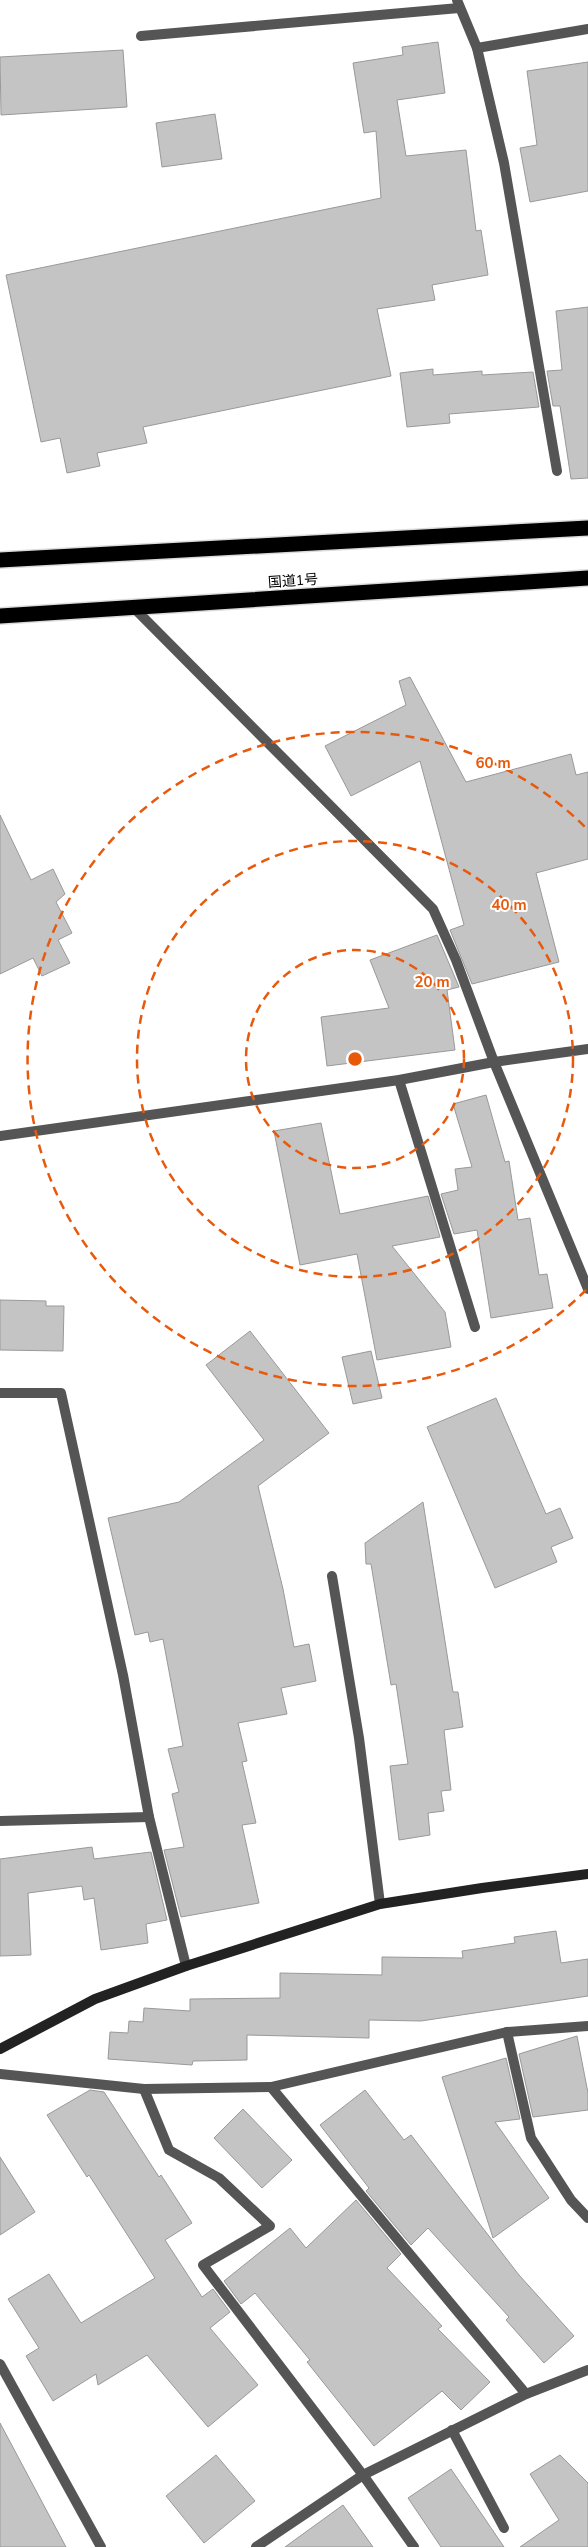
<svg xmlns="http://www.w3.org/2000/svg" width="588" height="2547" font-family="'Nunito Sans','Noto Sans JP',sans-serif">
  <rect width="100%" height="100%" fill="#fff"/>
  <g fill="#c4c4c4" stroke="#999">
    <path d="M 438,42 L 445,93 L 397,100 L 406,156 L 466,150 L 476,231 L 481,230 L 488,275 L 432,285 L 435,300 L 377,309 L 391,376 L 143,427 L 147,443 L 97,453 L 100,466 L 67,473 L 60,438 L 41,442 L 6,275 L 381,198 L 376,131 L 364,133 L 353,63 L 403,55 L 402,47 Z"/>
    <path d="M 123,50 L 127,107 L 1,115 L 0,57 Z"/>
    <path d="M 588,62 L 588,191 L 530,202 L 520,148 L 537,145 L 527,71 Z"/>
    <path d="M 215,114 L 222,159 L 162,167 L 156,123 Z"/>
    <path d="M 588,307 L 588,478 L 571,479 L 560,406 L 553,406 L 547,371 L 562,370 L 556,311 Z"/>
    <path d="M 433,369 L 433,375 L 482,371 L 482,375 L 533,372 L 539,407 L 449,414 L 450,423 L 407,427 L 400,373 Z"/>
    <path d="M 410,677 L 466,782 L 571,754 L 576,775 L 588,772 L 588,859 L 536,873 L 559,962 L 472,984 L 450,930 L 464,925 L 420,761 L 351,796 L 325,746 L 406,705 L 399,681 Z"/>
    <path d="M 0,815 L 31,880 L 53,869 L 65,894 L 56,902 L 72,933 L 58,940 L 70,963 L 42,976 L 33,958 L 0,974 Z"/>
    <path d="M 437,935 L 459,987 L 447,990 L 455,1050 L 327,1066 L 321,1017 L 389,1008 L 370,960 Z"/>
    <path d="M 486,1095 L 505,1162 L 509,1161 L 518,1220 L 530,1218 L 539,1275 L 547,1274 L 553,1308 L 491,1318 L 477,1230 L 454,1234 L 441,1194 L 458,1190 L 455,1169 L 472,1167 L 453,1104 Z"/>
    <path d="M 321,1123 L 340,1214 L 428,1196 L 440,1237 L 392,1246 L 445,1312 L 451,1347 L 377,1360 L 357,1254 L 300,1265 L 274,1131 Z"/>
    <path d="M 0,1300 L 46,1301 L 46,1306 L 64,1306 L 63,1351 L 0,1350 Z"/>
    <path d="M 250,1331 L 329,1433 L 258,1486 L 283,1589 L 294,1647 L 309,1644 L 316,1681 L 281,1688 L 287,1714 L 238,1723 L 247,1761 L 242,1762 L 256,1823 L 242,1825 L 259,1903 L 181,1917 L 164,1850 L 184,1847 L 172,1794 L 179,1792 L 168,1749 L 183,1746 L 163,1639 L 150,1642 L 148,1632 L 135,1635 L 108,1518 L 179,1502 L 264,1440 L 206,1365 Z"/>
    <path d="M 371,1351 L 382,1398 L 353,1404 L 342,1357 Z"/>
    <path d="M 496,1398 L 546,1514 L 560,1508 L 573,1538 L 551,1547 L 557,1562 L 495,1588 L 427,1427 Z"/>
    <path d="M 423,1502 L 453,1692 L 458,1692 L 463,1727 L 444,1730 L 451,1790 L 441,1791 L 444,1811 L 428,1813 L 430,1835 L 399,1840 L 390,1766 L 408,1764 L 396,1684 L 391,1685 L 371,1564 L 366,1564 L 365,1543 Z"/>
    <path d="M 92,1847 L 94,1859 L 151,1852 L 167,1920 L 146,1924 L 148,1943 L 101,1950 L 94,1898 L 84,1900 L 82,1886 L 28,1893 L 31,1955 L 0,1956 L 0,1859 Z"/>
    <path d="M 556,1931 L 561,1963 L 588,1959 L 588,1996 L 421,2021 L 369,2020 L 369,2038 L 247,2035 L 247,2060 L 193,2061 L 192,2065 L 108,2059 L 110,2032 L 128,2033 L 129,2021 L 143,2022 L 144,2008 L 190,2011 L 190,1999 L 280,1998 L 280,1973 L 382,1975 L 382,1957 L 463,1958 L 462,1951 L 515,1943 L 514,1937 Z"/>
    <path d="M 577,2036 L 588,2093 L 588,2110 L 533,2117 L 519,2054 Z"/>
    <path d="M 506,2058 L 520,2119 L 495,2122 L 549,2198 L 493,2238 L 442,2077 Z"/>
    <path d="M 90,2090 L 104,2092 L 159,2177 L 161,2175 L 192,2223 L 165,2240 L 202,2297 L 213,2289 L 230,2312 L 210,2328 L 258,2385 L 208,2427 L 147,2355 L 98,2385 L 96,2374 L 53,2401 L 26,2356 L 39,2348 L 8,2299 L 49,2274 L 81,2323 L 155,2278 L 89,2175 L 87,2177 L 47,2115 Z"/>
    <path d="M 365,2090 L 404,2140 L 411,2135 L 519,2275 L 574,2336 L 544,2363 L 506,2320 L 509,2317 L 428,2228 L 411,2245 L 366,2191 L 369,2188 L 320,2125 Z"/>
    <path d="M 243,2109 L 292,2160 L 262,2188 L 214,2138 Z"/>
    <path d="M 0,2157 L 35,2212 L 0,2235 Z"/>
    <path d="M 356,2200 L 401,2254 L 387,2268 L 442,2326 L 438,2329 L 490,2382 L 461,2410 L 442,2391 L 374,2446 L 307,2362 L 310,2360 L 255,2293 L 241,2304 L 224,2281 L 290,2228 L 306,2248 Z"/>
    <path d="M 0,2423 L 66,2547 L 0,2547 Z"/>
    <path d="M 216,2455 L 255,2501 L 204,2543 L 166,2496 Z"/>
    <path d="M 560,2455 L 588,2483 L 588,2547 L 520,2547 L 559,2520 L 530,2474 Z"/>
    <path d="M 451,2469 L 504,2547 L 441,2547 L 408,2498 Z"/>
    <path d="M 343,2505 L 373,2547 L 285,2547 Z"/>
  </g>
  <g fill="none" stroke-linecap="round" stroke-linejoin="round">
    <g stroke="#dbdbdb" stroke-width="18">
      <g id="highway">
        <path d="M 0,560 L 588,528"/>
        <path d="M 0,616 L 588,578"/>
      </g>
    </g>
    <g stroke="#555" stroke-width="10">
      <path d="M 457,0 L 477,48 L 504,163 L 557,471"/>
      <path d="M 141,36 L 459,8"/>
      <path d="M 477,48 L 588,29"/>
      <path d="M 134,608 L 433,909 L 456,960 L 494,1062 L 588,1289"/>
      <path d="M 399,1080 L 475,1327"/>
      <path d="M 0,1136 L 399,1080 L 494,1062 L 588,1049"/>
      <path d="M 0,1393 L 61,1393 L 123,1675 L 149,1817 L 186,1966"/>
      <path d="M 332,1576 L 359,1738 L 380,1904"/>
      <path d="M 0,1821 L 149,1817"/>
      <path d="M 507,2032 L 531,2138 L 571,2200 L 588,2218"/>
      <path d="M 0,2074 L 144,2089 L 271,2087 L 507,2032 L 588,2026"/>
      <path d="M 271,2087 L 526,2394"/>
      <path d="M 144,2089 L 169,2150 L 219,2178 L 270,2226 L 203,2265 L 363,2475 L 414,2547"/>
      <path d="M 0,2364 L 101,2547"/>
      <path d="M 452,2430 L 504,2528"/>
      <path d="M 256,2547 L 363,2475 L 526,2394 L 588,2370"/>
    </g>
    <path stroke="#222" stroke-width="10" d="M 0,2049 L 95,1999 L 186,1966 L 380,1904 L 482,1888 L 588,1874"/>
    <use href="#highway" stroke="#000" stroke-width="15"/>
  </g>
  <g fill="none" stroke="#e8590c" stroke-width="2.5" stroke-dasharray="9 6">
    <circle cx="355" cy="1059" r="109"/>
    <circle cx="355" cy="1059" r="218"/>
    <path d="M586 1290A327 327 0 1 1 586 828"/>
  </g>
  <g text-anchor="middle" dominant-baseline="central" stroke-width="4" stroke-linejoin="round" paint-order="stroke">
    <g font-size="14" fill="#000" stroke="#fff">
      <text transform="translate(293 581) rotate(-4)">国道1号</text>
    </g>
  </g>
  <circle cx="355" cy="1059" r="8" fill="#e8590c" stroke="#fff" stroke-width="2.5"/>
  <g font-size="15" text-anchor="middle" font-weight="bold" fill="#e8590c" stroke="#fff" stroke-width="4" stroke-linejoin="round" paint-order="stroke">
    <text x="493" y="768">60 m</text>
    <text x="509" y="910">40 m</text>
    <text x="432" y="987">20 m</text>
  </g>
</svg>
